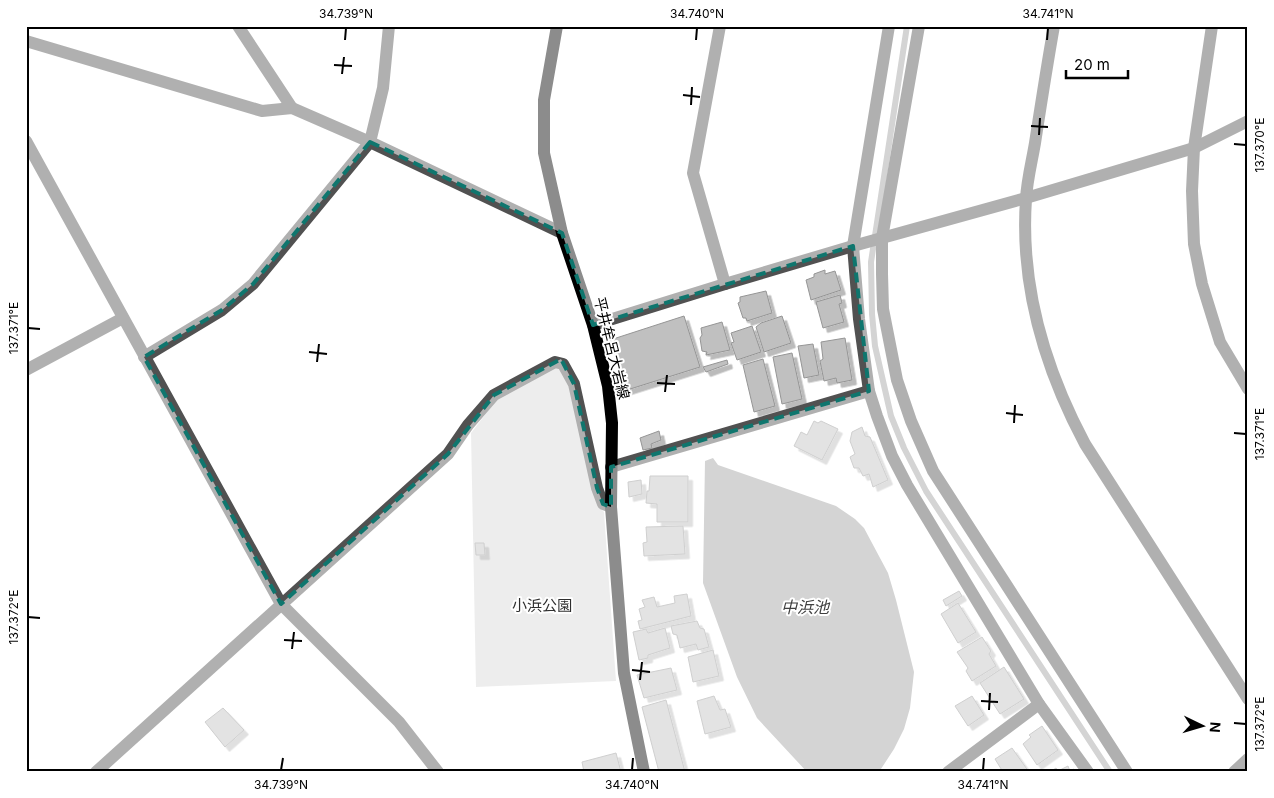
<svg xmlns="http://www.w3.org/2000/svg" width="1274" height="798" font-family="Inter,'Noto Sans JP',sans-serif">
  <defs>
    <filter id="shadow"><feDropShadow dx="4.5" dy="4.5" stdDeviation="0" flood-color="#0004"/></filter>
  </defs>
  <rect width="100%" height="100%" fill="#fff"/>
  <path fill="#d8d8d8" d="M 555,367 L 561,370 L 570,387 L 600,508 L 604,512 L 616,681 L 476,687 L 471,433 L 498,398 Z"/>
  <path fill="#9f9f9f" d="M 713,458 L 718,465 L 836,506 L 855,519 L 864,528 L 888,573 L 896,600 L 914,672 L 910,708 L 904,729 L 894,749 L 879,772 L 807,772 L 757,718 L 737,677 L 703,583 L 705,461 Z"/>
  <g fill="none" stroke-linecap="round" stroke-linejoin="round">
    <path stroke="#9f9f9f" stroke-width="6" d="M 907,26 L 871,262 L 872,314 L 875,346 L 891,416 L 904,448 L 926,491 L 1110,772"/>
  </g>
  <g fill="#c0c0c0" stroke="#959595" filter="url(#shadow)">
    <path d="M 825,270 L 825,274 L 835,271 L 841,290 L 811,300 L 806,280 L 814,277 L 814,274 Z"/>
    <path d="M 766,291 L 772,313 L 747,321 L 746,318 L 743,318 L 738,303 L 740,302 L 740,297 Z"/>
    <path d="M 840,295 L 842,303 L 839,304 L 844,322 L 823,328 L 816,302 Z"/>
    <path d="M 684,316 L 700,367 L 627,390 L 610,340 Z"/>
    <path d="M 782,316 L 791,343 L 764,352 L 756,327 L 761,323 Z"/>
    <path d="M 722,322 L 730,350 L 706,355 L 707,352 L 702,351 L 700,338 L 702,335 L 701,328 Z"/>
    <path d="M 752,326 L 761,352 L 737,360 L 731,343 L 734,342 L 731,333 Z"/>
    <path d="M 845,338 L 852,380 L 837,383 L 836,378 L 824,381 L 820,361 L 823,359 L 821,342 Z"/>
    <path d="M 813,344 L 819,375 L 804,378 L 798,346 Z"/>
    <path d="M 792,353 L 802,399 L 782,404 L 773,357 Z"/>
    <path d="M 763,359 L 775,406 L 754,412 L 743,365 Z"/>
    <path d="M 727,360 L 728,364 L 706,372 L 703,367 Z"/>
    <path d="M 814,421 L 818,423 L 821,421 L 838,429 L 822,460 L 794,446 L 801,432 L 807,435 Z"/>
    <path d="M 862,427 L 865,436 L 870,437 L 888,480 L 873,487 L 869,474 L 863,476 L 859,468 L 854,468 L 850,457 L 855,454 L 850,441 L 852,432 Z"/>
    <path d="M 659,431 L 661,440 L 651,444 L 652,448 L 643,450 L 640,438 Z"/>
    <path d="M 650,476 L 688,476 L 688,522 L 657,522 L 657,504 L 646,503 L 647,491 L 649,491 Z"/>
    <path d="M 641,480 L 642,494 L 629,497 L 628,482 Z"/>
    <path d="M 683,526 L 685,554 L 644,556 L 643,543 L 647,542 L 646,527 Z"/>
    <path d="M 475,543 L 484,543 L 485,555 L 476,555 Z"/>
    <path d="M 959,591 L 962,596 L 946,606 L 943,600 Z"/>
    <path d="M 687,594 L 691,616 L 640,629 L 638,621 L 642,620 L 639,609 L 645,607 L 642,600 L 654,597 L 657,607 L 675,603 L 674,596 Z"/>
    <path d="M 958,603 L 976,632 L 958,643 L 941,614 Z"/>
    <path d="M 697,621 L 700,628 L 704,629 L 709,647 L 698,650 L 696,644 L 680,648 L 677,635 L 673,634 L 671,626 Z"/>
    <path d="M 665,628 L 670,648 L 648,655 L 648,658 L 639,660 L 633,632 L 646,629 L 648,633 Z"/>
    <path d="M 982,637 L 991,651 L 989,654 L 996,666 L 972,681 L 966,671 L 968,668 L 957,652 Z"/>
    <path d="M 713,650 L 719,676 L 693,682 L 688,657 Z"/>
    <path d="M 1004,667 L 1024,699 L 1000,714 L 980,683 Z"/>
    <path d="M 671,668 L 677,690 L 644,698 L 637,675 Z"/>
    <path d="M 714,696 L 720,710 L 725,709 L 731,727 L 705,734 L 697,701 Z"/>
    <path d="M 972,696 L 984,715 L 968,726 L 955,706 Z"/>
    <path d="M 666,700 L 685,772 L 659,772 L 642,707 Z"/>
    <path d="M 223,708 L 244,730 L 225,747 L 205,722 Z"/>
    <path d="M 1042,726 L 1058,750 L 1037,765 L 1023,744 L 1031,737 L 1029,735 Z"/>
    <path d="M 1012,748 L 1029,772 L 1003,772 L 995,759 Z"/>
    <path d="M 616,753 L 621,772 L 584,772 L 582,762 Z"/>
    <path d="M 1068,766 L 1070,771 L 1074,769 L 1075,772 L 1050,772 L 1056,768 L 1058,771 Z"/>
  </g>
  <g fill="none" stroke-linecap="round" stroke-linejoin="round">
    <g stroke="#515151" stroke-width="12">
      <path d="M 238,26 L 292,108"/>
      <path d="M 720,26 L 693,173 L 725,284"/>
      <path d="M 889,26 L 853,246 L 859,319 L 869,391 L 877,416 L 892,456 L 907,485 L 1039,704 L 1088,772"/>
      <path d="M 919,26 L 882,238 L 882,274 L 883,309 L 897,380 L 911,421 L 933,471 L 1127,772"/>
      <path d="M 1054,26 C 1047,65 1041,104 1035,143 C 1032,161 1027,180 1026,199 C 1020,285 1045,369 1085,444 L 1248,699"/>
      <path d="M 1212,26 L 1194,148 L 1192,191 L 1194,244 L 1202,284 L 1220,342 L 1248,389"/>
      <path d="M 26,41 L 262,111 L 292,108 L 370,142 L 562,233"/>
      <path d="M 26,141 L 281,604 L 399,722 L 438,772"/>
      <path d="M 593,325 L 725,284 L 853,246 L 1026,198 L 1194,148 L 1248,121"/>
      <path d="M 144,357 L 222,310 L 253,284 L 370,142 L 383,88 L 389,26"/>
      <path d="M 26,370 L 123,318"/>
      <path d="M 611,467 L 869,391"/>
      <path d="M 96,772 L 448,454 L 468,425 L 494,395 L 555,362 L 563,364 L 574,384 L 597,488 L 603,504 L 611,507"/>
      <path d="M 948,772 L 1039,704"/>
      <path d="M 1234,772 L 1248,759"/>
    </g>
    <path stroke="#000" stroke-width="12" d="M 557,26 L 544,100 L 544,153 L 562,233 L 593,325 L 608,386 L 612,423 L 611,507 L 624,673 L 644,772"/>
  </g>
  <path d="M0 0H1274V798H0ZM 370,142 L 562,233 L 593,325 L 853,246 L 869,391 L 611,467 L 611,507 L 603,504 L 597,488 L 574,384 L 561,359 L 494,395 L 448,454 L 281,604 L 144,357 L 222,310 L 253,284 Z" fill="#fff" fill-opacity=".55" fill-rule="evenodd"/>
  <path fill="none" stroke="#0f766e" stroke-width="4" stroke-dasharray="10 6" stroke-linejoin="round" d="M 370,142 L 562,233 L 593,325 L 853,246 L 869,391 L 611,467 L 611,507 L 603,504 L 597,488 L 574,384 L 561,359 L 494,395 L 448,454 L 281,604 L 144,357 L 222,310 L 253,284 Z"/>
  <path fill="none" stroke="#000" stroke-width="2" d="M 345,40 L 346,28M 696,40 L 697,28M 1047,40 L 1048,28M 334,65 L 352,66M 342,74 L 344,57M 683,95 L 700,97M 691,105 L 692,87M 1031,126 L 1048,127M 1039,135 L 1040,118M 1234,144 L 1246,145M 28,328 L 40,329M 309,352 L 327,354M 317,362 L 319,344M 657,383 L 675,384M 665,392 L 667,375M 1006,413 L 1023,415M 1014,423 L 1015,405M 1234,433 L 1246,434M 28,617 L 40,618M 284,640 L 302,641M 292,649 L 294,632M 632,670 L 650,672M 640,680 L 642,662M 981,701 L 998,702M 989,710 L 990,693M 1234,723 L 1246,724M 281,770 L 283,758M 632,770 L 633,758M 983,770 L 984,758"/>
  <g text-anchor="middle" dominant-baseline="central" stroke-width="4" stroke-linejoin="round" paint-order="stroke">
    <g font-size="15" fill="#000" stroke="#fff">
      <text transform="translate(612 348) rotate(76)">平井牟呂大岩線</text>
    </g>
    <g font-size="15" fill="#2f2f2f" stroke="#fff">
      <text x="542" y="605">小浜公園</text>
    </g>
    <g font-size="16" font-style="italic" fill="#404040" stroke="#fff">
      <text x="805" y="607">中浜池</text>
    </g>
  </g>
  <rect width="1274" height="798" fill="none" stroke="#ffffff" stroke-width="55"/>
  <g transform="translate(1202 726) rotate(95)" stroke="#ffffff" stroke-width="4" paint-order="stroke">
  <path d="M0-4L9 19L0 12L-9 19Z" fill="#000000"/>
  <text y="-8" font-size="14" font-weight="bold" text-anchor="middle" fill="#000000">N</text>
  </g>
  <path d="M1066 70v8h62v-8" fill="none" stroke="#000000" stroke-width="2.5"/>
  <text x="1074" y="70" font-size="15" fill="#000000" stroke="#ffffff" stroke-width="4" paint-order="stroke">20 m</text>
  <rect x="28" y="28" width="1218" height="742" fill="none" stroke="#000" stroke-width="2"/>
  <g font-size="12" text-anchor="middle" fill="#000">
    <text x="346" y="18">34.739°N</text>
    <text x="697" y="18">34.740°N</text>
    <text x="1048" y="18">34.741°N</text>
    <text transform="translate(1260 145) rotate(-90)" y="4">137.370°E</text>
    <text transform="translate(14 328) rotate(-90)" y="4">137.371°E</text>
    <text transform="translate(1260 434) rotate(-90)" y="4">137.371°E</text>
    <text transform="translate(14 617) rotate(-90)" y="4">137.372°E</text>
    <text transform="translate(1260 724) rotate(-90)" y="4">137.372°E</text>
    <text x="281" y="789">34.739°N</text>
    <text x="632" y="789">34.740°N</text>
    <text x="983" y="789">34.741°N</text>
  </g>
</svg>
